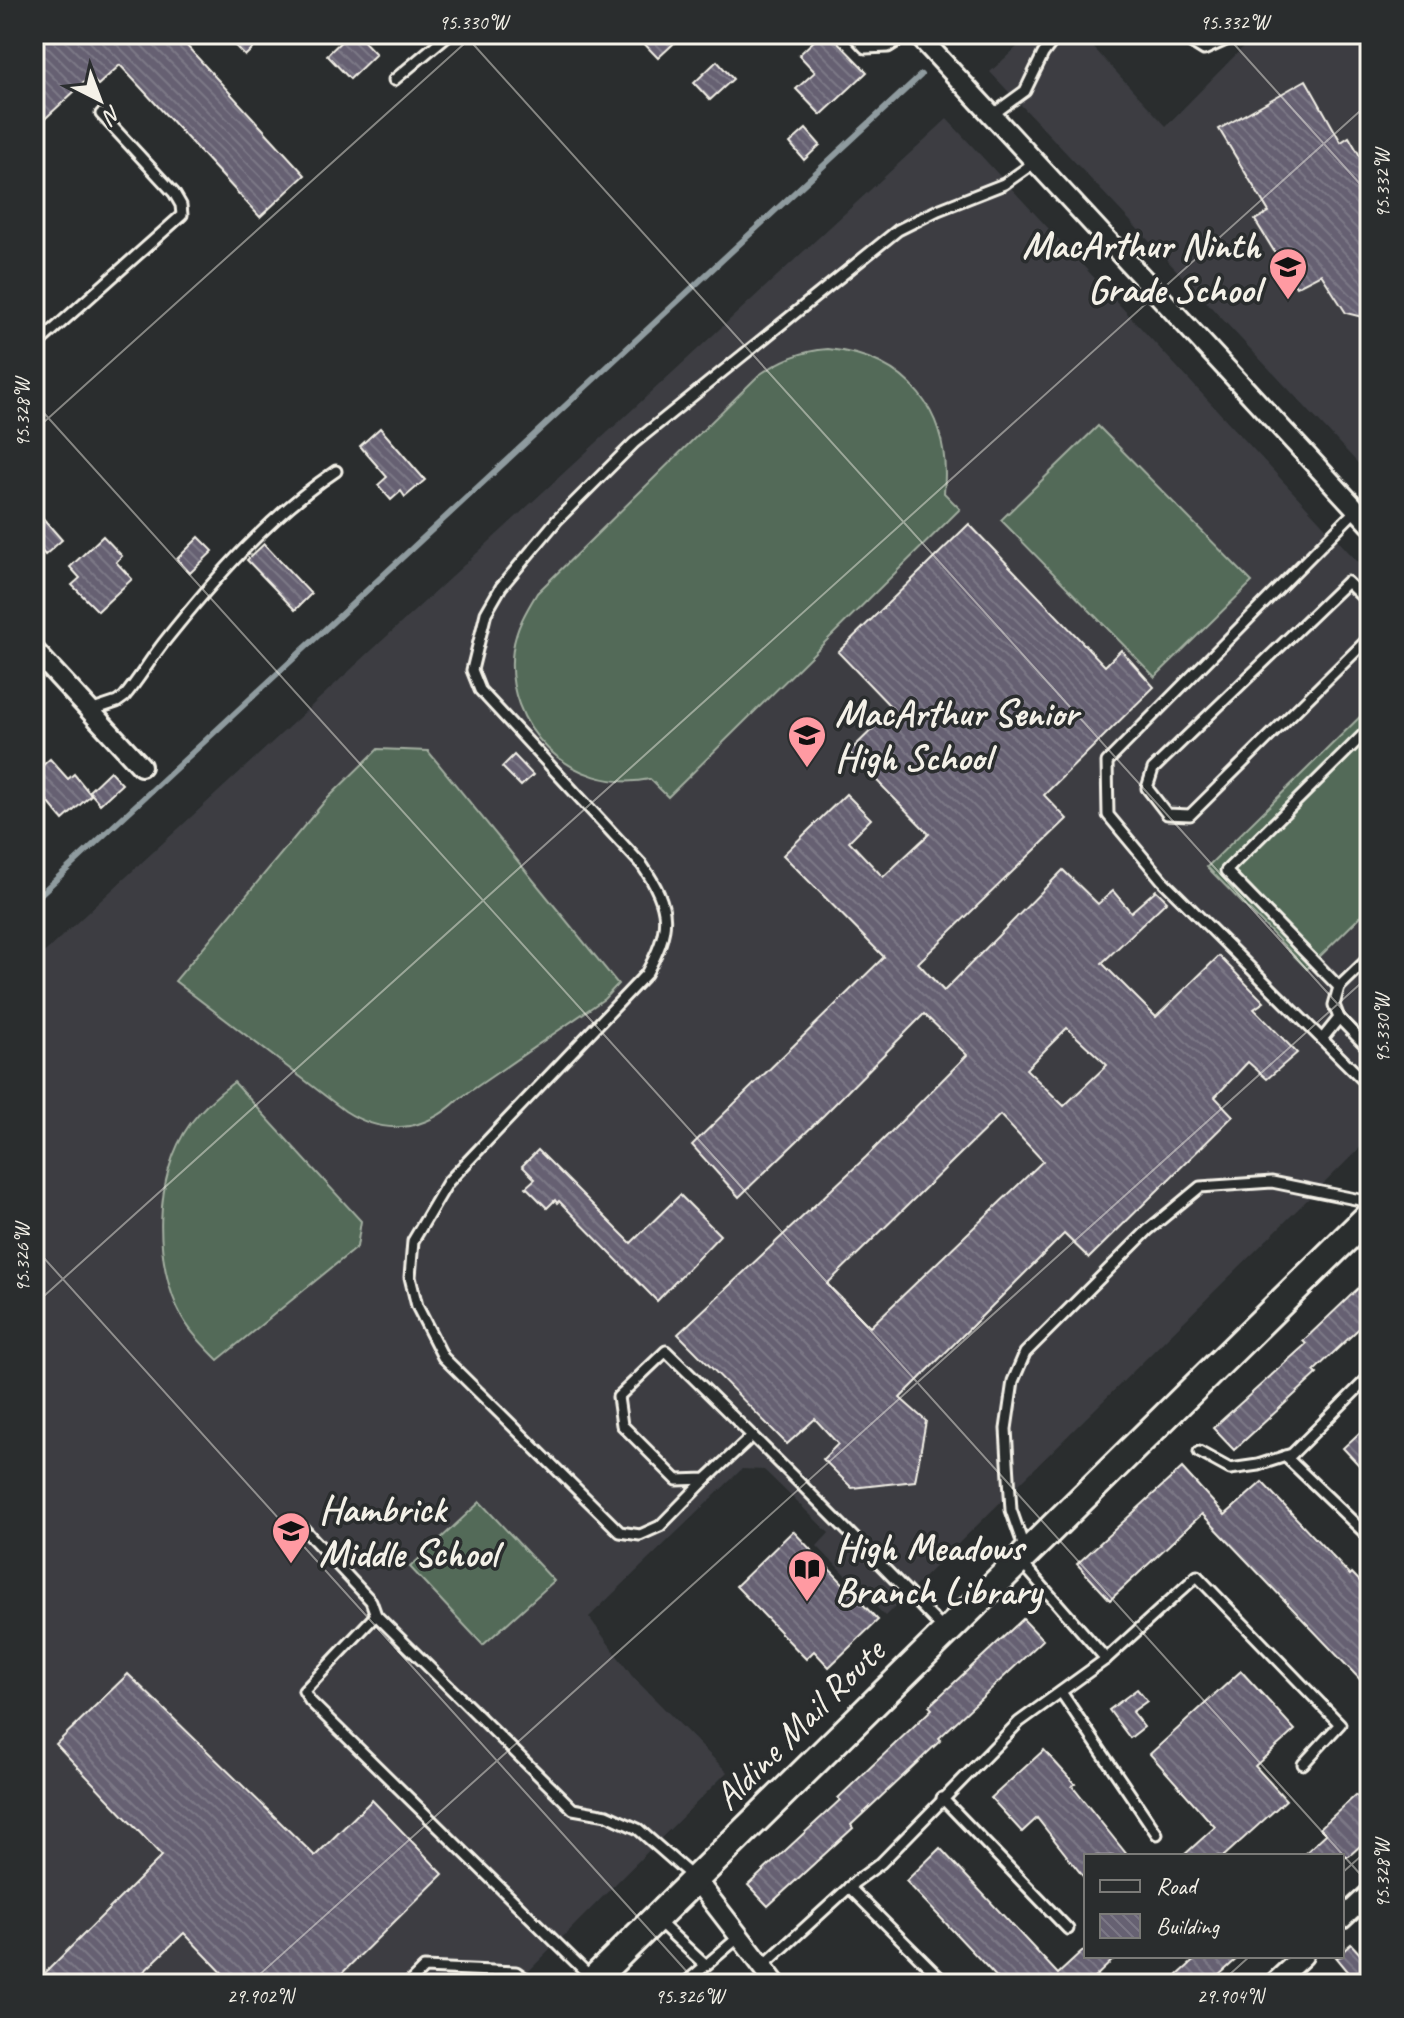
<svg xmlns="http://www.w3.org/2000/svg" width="1404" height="2018" font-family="Caveat,sans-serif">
  <defs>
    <pattern id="building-back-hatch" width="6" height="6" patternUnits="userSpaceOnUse" patternTransform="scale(2)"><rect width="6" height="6" fill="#666172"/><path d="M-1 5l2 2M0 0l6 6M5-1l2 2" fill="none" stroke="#7c7886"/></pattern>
  </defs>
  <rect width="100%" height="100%" fill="#2a2d2e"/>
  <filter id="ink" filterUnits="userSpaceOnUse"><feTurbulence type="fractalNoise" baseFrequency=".0125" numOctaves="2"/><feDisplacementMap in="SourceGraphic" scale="16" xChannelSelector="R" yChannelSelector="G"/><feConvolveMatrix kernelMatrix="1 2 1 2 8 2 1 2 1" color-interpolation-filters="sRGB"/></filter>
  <g filter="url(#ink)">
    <g fill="#3c3d42">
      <path d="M 1031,34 L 1081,34 L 1166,126 L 1256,34 L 1370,34 L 1370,476 L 990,72 Z"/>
      <path d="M 947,119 L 1370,575 L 1370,1138 L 885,1616 L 817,1546 L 829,1533 L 764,1470 L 742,1469 L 589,1617 L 632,1676 L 727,1772 L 516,1984 L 34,1984 L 34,962 Z"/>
    </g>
    <g fill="#526b59" stroke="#a3aea0" stroke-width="2">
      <path d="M 828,349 C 908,357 952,413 944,493 L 960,509 L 668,797 L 650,779 C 573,795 502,727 513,649 C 516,628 526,611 537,593 L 759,375 C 781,360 801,351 828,349 Z"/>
      <path d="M 1098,426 L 1252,582 L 1155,677 L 1001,520 Z"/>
      <path d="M 1370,707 L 1370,907 L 1307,969 L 1207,867 Z"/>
      <path d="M 378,749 L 428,751 L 618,984 L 604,999 L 459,1099 C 425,1132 384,1136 345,1111 L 175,981 L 325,801 Z"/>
      <path d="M 234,1082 L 361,1221 L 357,1247 L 218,1360 C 205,1347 191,1333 182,1317 C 153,1264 153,1175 190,1124 C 202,1108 218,1094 234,1082 Z"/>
      <path d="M 480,1502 L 554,1581 L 483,1645 L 410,1567 Z"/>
    </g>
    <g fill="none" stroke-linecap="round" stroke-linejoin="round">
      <g stroke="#8f9b9f" stroke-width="6">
        <path d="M 958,41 L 966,34"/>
        <path d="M 34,900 L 921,75"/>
      </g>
    </g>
    <g fill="url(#building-back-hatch)" stroke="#f4f1e8" stroke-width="2" fill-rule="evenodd">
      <path d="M 34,34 L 176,34 L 305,175 L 260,217 L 120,65 L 98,85 L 90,77 L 34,129 Z"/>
      <path d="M 224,34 L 267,34 L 245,56 Z"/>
      <path d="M 349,34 L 357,34 L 376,54 L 350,79 L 327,55 Z"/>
      <path d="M 635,34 L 684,34 L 658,58 Z"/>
      <path d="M 821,34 L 830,34 L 867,72 L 821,115 L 796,89 L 815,72 L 799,55 Z"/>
      <path d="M 717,61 L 733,79 L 710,100 L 694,83 Z"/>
      <path d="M 1306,80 L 1341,142 L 1349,137 L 1370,173 L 1370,319 L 1346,313 L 1321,274 L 1296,287 L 1255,220 L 1269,212 L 1219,129 Z"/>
      <path d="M 806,129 L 820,145 L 804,160 L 790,143 Z"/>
      <path d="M 380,428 L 425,480 L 405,497 L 401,491 L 391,500 L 378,485 L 387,477 L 360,446 Z"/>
      <path d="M 34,508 L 62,540 L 45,555 L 34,542 Z"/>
      <path d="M 969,524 L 1105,666 L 1121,650 L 1154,687 L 1044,795 L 1067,819 L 918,963 L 944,991 L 1063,870 L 1098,904 L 1113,891 L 1131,912 L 1156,890 L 1167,901 L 1102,963 L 1156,1017 L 1219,956 L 1264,1002 L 1254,1009 L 1297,1053 L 1267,1079 L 1248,1062 L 1215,1097 L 1233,1116 L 1089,1258 L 1064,1234 L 900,1398 L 926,1421 L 915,1481 L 852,1488 L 823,1459 L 838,1444 L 815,1419 L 787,1444 L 678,1334 L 866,1157 L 967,1055 L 924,1014 L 824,1115 L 739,1197 L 692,1145 L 884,957 L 783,855 L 846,794 L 871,819 L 849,841 L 883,877 L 929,834 L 849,752 L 893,709 L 838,652 ZM 1067,1028 L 1107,1065 L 1064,1106 L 1026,1069 ZM 1000,1115 L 1043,1161 L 870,1327 L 827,1284 Z"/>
      <path d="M 103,536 L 122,556 L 116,562 L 132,579 L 98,611 L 72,585 L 80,578 L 70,567 Z"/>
      <path d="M 199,537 L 213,551 L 190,573 L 177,559 Z"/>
      <path d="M 264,544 L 311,594 L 295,610 L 247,560 Z"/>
      <path d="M 514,755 L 533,775 L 521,786 L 502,767 Z"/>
      <path d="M 50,759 L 68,779 L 74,774 L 91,795 L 63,820 L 34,785 L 34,773 Z"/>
      <path d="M 110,771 L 122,784 L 100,804 L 89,791 Z"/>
      <path d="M 538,1150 L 631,1243 L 680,1195 L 720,1235 L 657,1301 L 559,1201 L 557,1203 L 555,1200 L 547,1208 L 526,1187 L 535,1179 L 522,1166 Z"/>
      <path d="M 1370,1277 L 1370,1318 L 1314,1371 L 1317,1374 L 1234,1450 L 1213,1428 L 1306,1344 L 1303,1341 Z"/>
      <path d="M 1370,1423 L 1370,1477 L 1343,1448 Z"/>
      <path d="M 1182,1468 L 1225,1515 L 1262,1482 L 1350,1575 L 1352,1573 L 1370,1592 L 1370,1690 L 1202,1514 L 1110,1600 L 1077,1564 Z"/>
      <path d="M 793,1531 L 878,1620 L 829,1667 L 814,1651 L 806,1659 L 736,1586 Z"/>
      <path d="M 1023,1619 L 1043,1640 L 939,1738 L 941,1740 L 851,1825 L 853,1828 L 768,1906 L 748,1885 L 840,1800 L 838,1798 L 932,1709 L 929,1706 Z"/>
      <path d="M 1241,1671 L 1295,1730 L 1255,1766 L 1286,1800 L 1224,1856 L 1183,1856 L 1215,1827 L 1150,1754 Z"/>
      <path d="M 128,1674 L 315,1856 L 372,1800 L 443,1874 L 331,1984 L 233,1984 L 184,1933 L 131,1984 L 34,1984 L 162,1856 L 56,1744 Z"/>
      <path d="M 1137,1689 L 1147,1701 L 1132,1712 L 1144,1727 L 1130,1738 L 1109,1710 Z"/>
      <path d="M 1044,1750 L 1075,1784 L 1072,1786 L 1128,1856 L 1086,1856 L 1086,1880 L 1037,1818 L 1022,1832 L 991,1798 Z"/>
      <path d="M 1370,1791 L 1370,1837 L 1349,1856 L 1302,1856 L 1326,1834 L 1320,1828 L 1356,1795 L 1360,1800 Z"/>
      <path d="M 940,1848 L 1058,1974 L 1084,1950 L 1086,1956 L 1117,1956 L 1088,1984 L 1003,1984 L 906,1881 Z"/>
      <path d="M 1351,1944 L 1370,1965 L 1370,1984 L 1341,1984 L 1351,1975 L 1336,1957 L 1342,1956 L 1342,1952 Z"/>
      <path d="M 1199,1956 L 1240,1956 L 1217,1977 L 1224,1984 L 1168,1984 Z"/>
    </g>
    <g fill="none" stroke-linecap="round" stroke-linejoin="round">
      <g stroke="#f4f1e8" stroke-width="15">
        <g id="service">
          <path d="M 852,34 L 865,48 L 888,47 L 909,34"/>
          <path d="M 1178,34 L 1204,50 L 1233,37"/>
          <path d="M 394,80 L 449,34"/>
          <path d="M 992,115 L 1025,91 L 1043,54 L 1058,34"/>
          <path d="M 34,347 L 182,215 L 181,205 L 174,193 L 101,114"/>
          <path d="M 1356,510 L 1107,762 L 1108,815 L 1162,880 L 1370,1087"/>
          <path d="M 1370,604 L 1347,582 L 1153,769 L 1147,788 L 1167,814 L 1190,815 L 1370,637"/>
          <path d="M 90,711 L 117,702 L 124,697 C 139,679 150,660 164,642 C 214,579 269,516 336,471"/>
          <path d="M 1370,728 L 1226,871 L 1339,987 L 1370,957"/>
          <path d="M 1339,1018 L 1370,1050"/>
          <path d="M 1323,1038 L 1339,1018 L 1334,1005 L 1339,987"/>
          <path d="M 752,1436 L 706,1479 L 677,1480 L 622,1425 L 618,1397 L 666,1351 C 760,1443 853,1535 944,1630"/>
          <path d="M 1199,1452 L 1230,1469 L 1258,1465 L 1292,1454 L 1370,1376"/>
          <path d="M 1285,1456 L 1370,1538"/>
          <path d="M 706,1479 L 660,1526 L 640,1535 L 620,1532 L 443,1357 L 417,1306 L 410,1277 L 413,1241 L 448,1182 L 646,974 C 671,929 672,908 642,865 L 480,690 L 472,670 L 486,613 L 501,587 L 557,520 L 634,443 L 898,230 L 938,210 L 1004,184 L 1035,162"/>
          <path d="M 302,1527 L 371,1601 L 376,1615 L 573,1809 L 607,1815 L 638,1829 L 695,1879"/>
          <path d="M 1025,1550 L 1011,1510 L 1006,1429 L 1013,1381 L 1025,1353 L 1148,1230 L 1200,1187 L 1272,1182 L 1370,1202"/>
          <path d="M 1022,1563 L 1106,1659"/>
          <path d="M 376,1615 L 304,1691 L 310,1701 L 591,1977"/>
          <path d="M 1061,1692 L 1157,1834"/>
          <path d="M 942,1798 L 1068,1929"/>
          <path d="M 849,1887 L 946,1984"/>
          <path d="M 658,1921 L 705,1965"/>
          <path d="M 763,1966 L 855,1882 L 881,1863 L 1019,1722 L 1106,1659 L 1197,1576 L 1340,1724 L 1303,1764"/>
          <path d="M 408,1984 L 424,1968 L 516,1972 L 533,1984"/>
          <path d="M 684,1984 L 740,1936"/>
        </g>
      </g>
      <g stroke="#f4f1e8" stroke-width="24">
        <g id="minor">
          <path d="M 917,34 L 1370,524"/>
          <path d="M 34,650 L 141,766"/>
          <path d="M 696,1880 L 776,1984"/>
          <path d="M 1342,1919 L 1370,1893"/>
          <path d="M 1273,1984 L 1303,1956"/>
        </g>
      </g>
      <g stroke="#f4f1e8" stroke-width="32">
        <path id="secondary" d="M 589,1984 L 1370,1215"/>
      </g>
      <use href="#service" stroke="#2a2d2e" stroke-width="9"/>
      <use href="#minor" stroke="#2a2d2e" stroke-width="18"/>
      <use href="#secondary" stroke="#2a2d2e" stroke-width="26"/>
    </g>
  </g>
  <path fill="none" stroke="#f4f1e8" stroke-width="2" stroke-opacity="0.45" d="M 464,34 L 1370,1040M 1225,34 L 1370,195M 34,402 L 1370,1885M 34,431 L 475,34M 34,1247 L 698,1984M 34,1305 L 1370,102M 1342,1873 L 1370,1848M 249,1984 L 1370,975M 1219,1984 L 1250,1956"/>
  <defs>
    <g id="school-pin" transform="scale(2)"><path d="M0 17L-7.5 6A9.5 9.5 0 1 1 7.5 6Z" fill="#ff9aa2" stroke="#2a2d2e"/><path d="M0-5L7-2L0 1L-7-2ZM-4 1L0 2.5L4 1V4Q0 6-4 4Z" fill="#111"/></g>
    <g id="library-pin" transform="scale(2)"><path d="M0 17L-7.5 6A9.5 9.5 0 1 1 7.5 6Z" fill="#ff9aa2" stroke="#2a2d2e"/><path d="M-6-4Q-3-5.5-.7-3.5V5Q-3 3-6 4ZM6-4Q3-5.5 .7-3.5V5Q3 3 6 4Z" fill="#111"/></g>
  </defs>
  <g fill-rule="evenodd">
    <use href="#school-pin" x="1288" y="267"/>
    <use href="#school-pin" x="807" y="735"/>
    <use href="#school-pin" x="291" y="1531"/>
    <use href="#library-pin" x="807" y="1569"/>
  </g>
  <g text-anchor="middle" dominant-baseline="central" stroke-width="7" stroke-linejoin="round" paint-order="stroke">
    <g font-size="38" font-weight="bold" fill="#f4f1e8" stroke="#2a2d2e" text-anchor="start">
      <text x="1260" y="245" text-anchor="end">MacArthur Ninth<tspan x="1260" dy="44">Grade School</tspan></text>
      <text x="835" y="713">MacArthur Senior<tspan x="835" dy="44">High School</tspan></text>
      <text x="319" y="1509">Hambrick<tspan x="319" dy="44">Middle School</tspan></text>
      <text x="835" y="1547">High Meadows<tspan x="835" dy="44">Branch Library</tspan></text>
    </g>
    <g font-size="38" fill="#f4f1e8" stroke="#2a2d2e">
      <text transform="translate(799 1724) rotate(-45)">Aldine Mail Route</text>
    </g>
  </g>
  <rect width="1404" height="2018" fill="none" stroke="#2a2d2e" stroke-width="88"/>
  <rect x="1084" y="1854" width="260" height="104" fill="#2a2d2e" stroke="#7b7b78" stroke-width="2"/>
  <rect x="1100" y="1880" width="40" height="12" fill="#2a2d2e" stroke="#7b7b78" stroke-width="2"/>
  <text x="1156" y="1894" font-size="24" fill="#f4f1e8">Road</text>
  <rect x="1100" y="1914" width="40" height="24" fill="url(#building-back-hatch)" stroke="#7b7b78" stroke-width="2"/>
  <text x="1156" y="1934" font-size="24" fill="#f4f1e8">Building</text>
  <g transform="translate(100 100) rotate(138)" stroke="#2a2d2e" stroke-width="6" paint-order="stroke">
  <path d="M0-6L14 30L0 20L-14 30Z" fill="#f4f1e8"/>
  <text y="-12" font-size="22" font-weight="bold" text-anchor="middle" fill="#f4f1e8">N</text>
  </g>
  <rect x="44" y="44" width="1316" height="1930" fill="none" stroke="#f4f1e8" stroke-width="3"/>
  <g font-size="20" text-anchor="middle" fill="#f4f1e8">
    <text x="473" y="29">95.330°W</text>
    <text x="1234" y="29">95.332°W</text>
    <text transform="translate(1382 184) rotate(-90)" y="7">95.332°W</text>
    <text transform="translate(22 413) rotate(-90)" y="7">95.328°W</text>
    <text transform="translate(1382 1029) rotate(-90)" y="7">95.330°W</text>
    <text transform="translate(22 1258) rotate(-90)" y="7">95.326°W</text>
    <text transform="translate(1382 1874) rotate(-90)" y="7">95.328°W</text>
    <text x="260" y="2003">29.902°N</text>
    <text x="689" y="2003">95.326°W</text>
    <text x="1230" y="2003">29.904°N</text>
  </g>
</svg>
